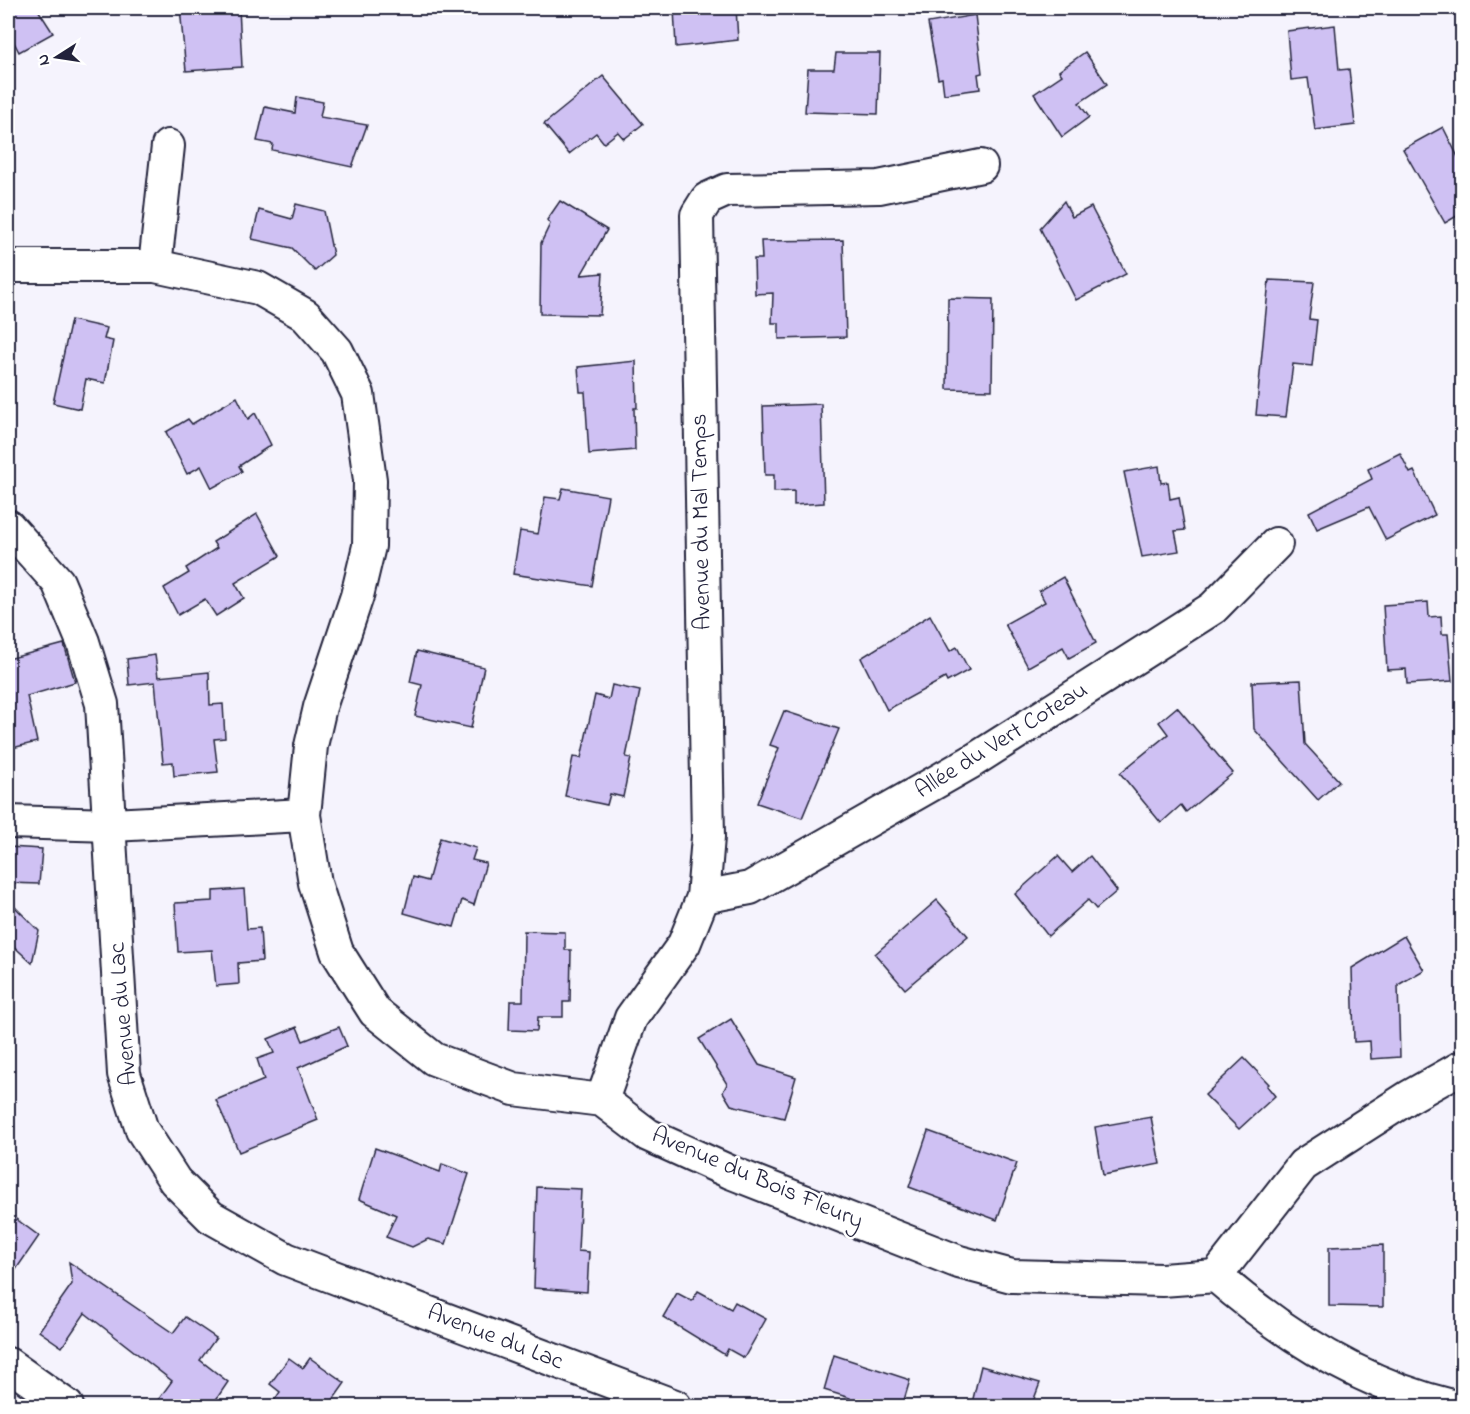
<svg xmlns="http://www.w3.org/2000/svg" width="1470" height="1414" font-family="'Indie Flower',sans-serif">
  <rect width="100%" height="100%" fill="#f5f3fd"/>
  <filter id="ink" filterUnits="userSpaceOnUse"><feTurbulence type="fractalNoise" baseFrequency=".0167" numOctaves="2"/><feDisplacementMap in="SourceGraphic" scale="12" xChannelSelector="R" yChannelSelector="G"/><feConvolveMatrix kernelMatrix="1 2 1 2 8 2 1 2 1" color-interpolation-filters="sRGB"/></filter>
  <g filter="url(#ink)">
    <g fill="#cfc1f3" stroke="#22223b" stroke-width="1.5">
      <path d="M 8,8 L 37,8 L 53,33 L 19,52 L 8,31 Z"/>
      <path d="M 180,8 L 239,8 L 242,67 L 186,71 Z"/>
      <path d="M 674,8 L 736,8 L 738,40 L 676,47 Z"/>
      <path d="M 975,15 L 982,73 L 978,74 L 980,89 L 944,94 L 942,78 L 938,79 L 928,23 Z"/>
      <path d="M 1335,25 L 1339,70 L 1349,69 L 1355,125 L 1315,130 L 1308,78 L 1291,80 L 1287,31 Z"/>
      <path d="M 1085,52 L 1107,84 L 1079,103 L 1089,117 L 1062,137 L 1034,94 L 1062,75 L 1059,71 Z"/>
      <path d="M 836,53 L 880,53 L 878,114 L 805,112 L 808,69 L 834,69 Z"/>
      <path d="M 603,76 L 643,124 L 624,139 L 618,132 L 604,143 L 596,133 L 569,154 L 544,124 Z"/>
      <path d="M 297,97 L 323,102 L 320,117 L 367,125 L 352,167 L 272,150 L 273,144 L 257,141 L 265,107 L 295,113 Z"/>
      <path d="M 1443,127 L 1462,165 L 1462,213 L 1445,223 L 1403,149 Z"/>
      <path d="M 560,201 L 607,230 L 581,275 L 603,273 L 600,315 L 540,314 L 541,243 L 550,224 L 547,220 Z"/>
      <path d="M 1064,201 L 1072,217 L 1091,207 L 1126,274 L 1076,300 L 1040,228 Z"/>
      <path d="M 296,204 L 324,211 L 333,255 L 315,271 L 292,248 L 252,239 L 259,210 L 292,219 Z"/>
      <path d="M 843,240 L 846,337 L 779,339 L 779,323 L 772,323 L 773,293 L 755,294 L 754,259 L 762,259 L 761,241 Z"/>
      <path d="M 1269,280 L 1314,282 L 1309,319 L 1317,320 L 1312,366 L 1293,364 L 1286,417 L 1256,415 Z"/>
      <path d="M 948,298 L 993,299 L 992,390 L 947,389 Z"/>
      <path d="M 71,320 L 107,328 L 104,339 L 113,341 L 105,383 L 86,379 L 80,409 L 53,403 Z"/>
      <path d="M 636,361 L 637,408 L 634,408 L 635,450 L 589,454 L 585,392 L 580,392 L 578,367 Z"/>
      <path d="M 237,397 L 248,419 L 255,413 L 271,445 L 239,466 L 242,471 L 236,475 L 212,488 L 201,466 L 187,474 L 166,432 L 188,419 L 192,424 Z"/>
      <path d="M 821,404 L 824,503 L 794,505 L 794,491 L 774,492 L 774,475 L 765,475 L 763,406 Z"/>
      <path d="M 1400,453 L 1410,473 L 1414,471 L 1435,515 L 1386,540 L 1369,507 L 1317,529 L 1309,512 L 1372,479 L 1368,469 Z"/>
      <path d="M 1159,466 L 1161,483 L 1168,482 L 1170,499 L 1179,497 L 1185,530 L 1175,531 L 1179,551 L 1142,557 L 1124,472 Z"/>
      <path d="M 563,488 L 608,496 L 592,586 L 513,574 L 520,531 L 538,534 L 545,497 L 560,499 Z"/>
      <path d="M 257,514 L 280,556 L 235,583 L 244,598 L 216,616 L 205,599 L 178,615 L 164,588 L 189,573 L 186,568 L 217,548 L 213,542 Z"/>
      <path d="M 1063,577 L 1096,643 L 1069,658 L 1063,647 L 1028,667 L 1005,624 L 1045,602 L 1039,591 Z"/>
      <path d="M 1428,602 L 1429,617 L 1441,616 L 1442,634 L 1448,634 L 1452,681 L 1407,684 L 1406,669 L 1387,670 L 1383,605 Z"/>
      <path d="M 930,615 L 950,651 L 957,647 L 969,670 L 947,682 L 945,678 L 887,710 L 861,658 Z"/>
      <path d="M 64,644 L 75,682 L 27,696 L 37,742 L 8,749 L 8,659 Z"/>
      <path d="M 417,651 L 484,667 L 471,728 L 415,716 L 422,685 L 410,682 Z"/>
      <path d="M 155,655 L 158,677 L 209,672 L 210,705 L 223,704 L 225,738 L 214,739 L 218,772 L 174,776 L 173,762 L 163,763 L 155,682 L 129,685 L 127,659 Z"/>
      <path d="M 1301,680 L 1305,744 L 1339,781 L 1318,800 L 1254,729 L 1252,682 Z"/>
      <path d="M 612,685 L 640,691 L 626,757 L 631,758 L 623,797 L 610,794 L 607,805 L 565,796 L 573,757 L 581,758 L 595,695 L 609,699 Z"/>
      <path d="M 1177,707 L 1233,773 L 1186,812 L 1181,805 L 1161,823 L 1120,773 L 1168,734 L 1159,722 Z"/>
      <path d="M 784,711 L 839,729 L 802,818 L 757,803 L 779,748 L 770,745 Z"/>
      <path d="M 440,838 L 476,848 L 472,860 L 486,863 L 474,905 L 462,900 L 454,927 L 404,913 L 413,877 L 428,881 Z"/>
      <path d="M 8,847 L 42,849 L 39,884 L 8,883 Z"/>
      <path d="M 1058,856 L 1072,872 L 1090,856 L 1117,891 L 1096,909 L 1088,900 L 1048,936 L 1015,894 Z"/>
      <path d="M 244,889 L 247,929 L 260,928 L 262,961 L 238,963 L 239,984 L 216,986 L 212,950 L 178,952 L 175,903 L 213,901 L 213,891 Z"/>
      <path d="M 8,900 L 39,931 L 32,963 L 8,941 Z"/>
      <path d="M 937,900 L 968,936 L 905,989 L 875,954 Z"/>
      <path d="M 524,931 L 565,932 L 565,950 L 571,950 L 570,1002 L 563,1002 L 563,1017 L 538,1017 L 537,1031 L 509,1030 L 510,1001 L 523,1001 Z"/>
      <path d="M 1404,936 L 1424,970 L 1398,985 L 1400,1057 L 1371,1059 L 1370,1041 L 1354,1042 L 1352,968 Z"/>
      <path d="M 731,1019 L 759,1065 L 796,1077 L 784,1118 L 731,1105 L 723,1092 L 727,1084 L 699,1039 Z"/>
      <path d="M 297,1027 L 303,1041 L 339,1027 L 347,1046 L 298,1068 L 318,1120 L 239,1152 L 216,1100 L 264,1080 L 257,1059 L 274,1053 L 268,1039 Z"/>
      <path d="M 1244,1058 L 1269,1084 L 1267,1086 L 1275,1096 L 1239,1129 L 1205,1095 Z"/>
      <path d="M 1151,1117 L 1160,1164 L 1103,1175 L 1095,1127 Z"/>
      <path d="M 928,1131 L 1017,1163 L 997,1220 L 909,1187 Z"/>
      <path d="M 375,1148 L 440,1172 L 442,1164 L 469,1174 L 446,1244 L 428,1239 L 412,1247 L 386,1237 L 396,1215 L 359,1199 Z"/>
      <path d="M 537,1187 L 581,1189 L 578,1251 L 589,1252 L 587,1292 L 534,1288 Z"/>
      <path d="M 8,1213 L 39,1236 L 8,1281 Z"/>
      <path d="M 1383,1245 L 1383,1307 L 1329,1306 L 1329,1247 Z"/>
      <path d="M 69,1262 L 173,1333 L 185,1317 L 216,1338 L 200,1360 L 228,1382 L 211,1407 L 153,1407 L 172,1381 L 85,1313 L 62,1347 L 39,1331 L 72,1284 Z"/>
      <path d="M 698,1291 L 731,1309 L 735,1302 L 766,1319 L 744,1358 L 728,1349 L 725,1355 L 663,1317 L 677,1293 L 692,1301 Z"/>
      <path d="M 834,1355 L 910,1380 L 902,1407 L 848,1407 L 850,1398 L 824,1390 Z"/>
      <path d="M 289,1358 L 303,1368 L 310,1358 L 345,1383 L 328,1407 L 270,1407 L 280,1392 L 270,1384 Z"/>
      <path d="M 981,1366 L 1040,1383 L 1031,1407 L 971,1407 Z"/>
    </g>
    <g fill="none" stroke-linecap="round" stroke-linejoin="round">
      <g stroke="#22223b" stroke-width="36">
        <g id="minor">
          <path d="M 8,266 L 155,266 L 258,288 L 305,315 L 337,351 L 358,394 L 370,480 L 369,546 L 357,596 L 320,707 L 311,746 L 304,815 L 315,883 L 337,952 L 375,1012 L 434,1059 L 514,1089 L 602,1100 L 648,1135 L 730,1172 L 959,1262 L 1012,1276 L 1162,1280 L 1216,1276 C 1283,1334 1364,1385 1452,1406"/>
          <path d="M 155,266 L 168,146"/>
          <path d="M 8,526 L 58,582 L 83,642 L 102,704 L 124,1074 L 142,1130 L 175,1181 L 211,1217 L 286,1259 L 675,1406"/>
          <path d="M 8,822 L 112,825 L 304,815"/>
          <path d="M 703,897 L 750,888 L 971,762 L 1213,608 L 1276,544"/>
          <path d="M 602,1100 L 631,1018 L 684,944 L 703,897 L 708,837 L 697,215 L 707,199 L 727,190 L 879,187 L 981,166"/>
          <path d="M 1216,1276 L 1303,1165 L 1409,1097 L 1462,1067"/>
          <path d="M 8,1364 L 67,1406"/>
        </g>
      </g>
      <use href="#minor" stroke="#fff" stroke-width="32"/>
    </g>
  </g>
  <g text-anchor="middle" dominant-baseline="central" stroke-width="5" stroke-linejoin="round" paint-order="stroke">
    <g font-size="24" fill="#22223b" stroke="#fff">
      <text transform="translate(702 522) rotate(-91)">Avenue du Mal Temps</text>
      <text transform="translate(1002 741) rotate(-32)">Allée du Vert Coteau</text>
      <text transform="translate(124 1014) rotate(-95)">Avenue du Lac</text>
      <text transform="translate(757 1179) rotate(23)">Avenue du Bois Fleury</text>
      <text transform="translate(495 1338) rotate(21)">Avenue du Lac</text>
    </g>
  </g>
  <rect width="1470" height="1414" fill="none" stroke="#fff" stroke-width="30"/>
  <rect x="15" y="15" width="1440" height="1384" fill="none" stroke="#22223b" stroke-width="2" filter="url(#ink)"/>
  <g transform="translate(57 57) rotate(258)" stroke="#ffffff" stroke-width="4.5" paint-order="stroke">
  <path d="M0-4.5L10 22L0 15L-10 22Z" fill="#22223b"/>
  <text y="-9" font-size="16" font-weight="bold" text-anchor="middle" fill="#22223b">N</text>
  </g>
</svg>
